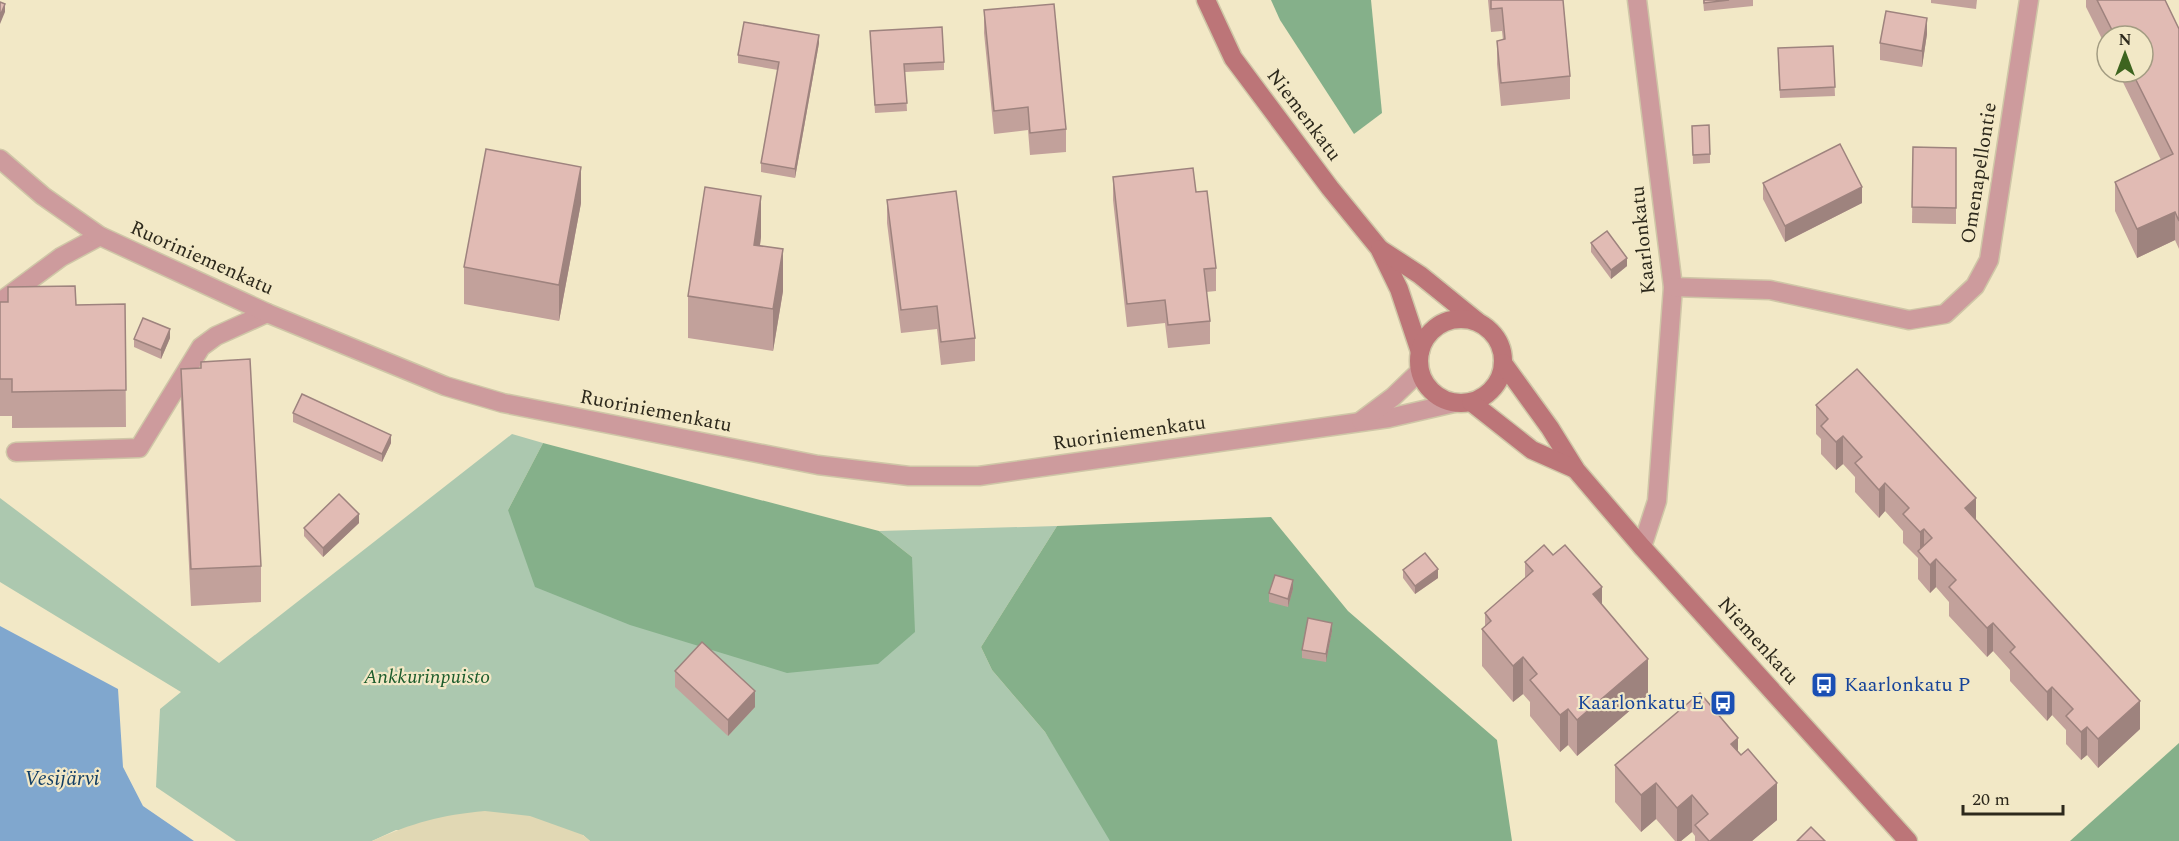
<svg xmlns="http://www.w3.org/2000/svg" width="2179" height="841" font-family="Spectral,serif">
  <rect width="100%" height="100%" fill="#f2e8c6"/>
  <path fill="#acc8af" d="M 512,434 L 543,443 L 508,510 L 912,557 L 879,531 L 1057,526 L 981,647 L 992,670 L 1045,732 L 1114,841 L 590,841 L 583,835 L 396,830 L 372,841 L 236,841 L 156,787 L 160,709 L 181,692 L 0,582 L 0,498 L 219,663 Z"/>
  <g fill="#85b08a">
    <path d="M 1271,0 L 1371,0 L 1382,113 L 1354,134 L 1280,20 Z"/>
    <path d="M 543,443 L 879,531 L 912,557 L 915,632 L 878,664 L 787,673 L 630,625 L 535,587 L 508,510 Z"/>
    <path d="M 1271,517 L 1348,611 L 1497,740 L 1512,841 L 1110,841 L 1045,732 L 992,670 L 981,647 L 1057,526 Z"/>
    <path d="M 2179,743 L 2179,841 L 2070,841 Z"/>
  </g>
  <path fill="#e1d8b4" d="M 485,811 L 530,816 L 583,835 L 590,841 L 372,841 C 412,823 441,815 485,811 Z"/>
  <path fill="#80a7ce" d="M 0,626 L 118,689 L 123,767 L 143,806 L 194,841 L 0,841 Z"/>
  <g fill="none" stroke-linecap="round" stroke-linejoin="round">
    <g stroke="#cfc6a7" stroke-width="21">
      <g id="lane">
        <path d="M 0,302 L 61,257 L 100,236"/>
        <path d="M 16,452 L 139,448 L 201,347 L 216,336 L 267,313"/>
      </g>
    </g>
    <g stroke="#cfc6a7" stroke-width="21">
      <g id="street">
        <path d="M 1637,0 L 1673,287 L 1657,501 L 1642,547"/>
        <path d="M 0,159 L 43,196 L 100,236 L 267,313 L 445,386 L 503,403 L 818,465 L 909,476 L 979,476 L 1389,418 L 1454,403"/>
        <path d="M 1673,287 L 1770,290 L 1909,320 L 1945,314 L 1975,286 L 1989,260 L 2029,0"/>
        <path d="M 1361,421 L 1393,397 L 1420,371"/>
      </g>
    </g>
    <g stroke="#cfc6a7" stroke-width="21">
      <g id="secondary">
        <path d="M 1206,0 L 1233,58 L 1330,188 L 1379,248 L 1399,289 L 1420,352"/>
        <path d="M 1380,249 L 1420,275 L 1478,322"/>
        <circle cx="1461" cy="361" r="42"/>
        <path d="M 1503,363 L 1550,428 L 1576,470 L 1642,547 L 1908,841"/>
        <path d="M 1471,402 L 1532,450 L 1575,469"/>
      </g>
    </g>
    <use href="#lane" stroke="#cd9b9d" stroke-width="18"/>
    <use href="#street" stroke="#cd9b9d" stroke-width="18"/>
    <use href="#secondary" stroke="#bc7578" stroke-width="18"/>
  </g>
  <g fill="#c2a19b">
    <path d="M 1488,0 L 1563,0 L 1570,76 L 1570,99 L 1501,106 L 1497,64 L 1497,41 L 1503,40 L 1502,31 L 1491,32 Z"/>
    <path d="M 1703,0 L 1753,0 L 1753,6 L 1704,11 Z"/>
    <path d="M 1931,0 L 1977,0 L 1976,9 L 1931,3 Z"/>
    <path d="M 2086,0 L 2165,0 L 2179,29 L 2179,249 L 2175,240 L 2137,258 L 2115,211 L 2115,182 L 2161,160 L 2118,72 L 2143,72 L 2143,36 L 2107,36 L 2107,49 L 2086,7 Z"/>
    <path d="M 984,10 L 1066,129 L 1066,152 L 1030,155 L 1028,130 L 994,134 L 984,33 Z"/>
    <path d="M 870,31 L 944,62 L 944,70 L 905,72 L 907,111 L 875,113 Z"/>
    <path d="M 1927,34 L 1922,67 L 1880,60 L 1880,43 Z"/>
    <path d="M 819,43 L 795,178 L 761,172 L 761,163 L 778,70 L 738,63 L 738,55 Z"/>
    <path d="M 1833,46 L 1835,96 L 1780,98 L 1778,57 Z"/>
    <path d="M 1692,126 L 1710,154 L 1710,163 L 1693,164 Z"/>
    <path d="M 1913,147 L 1956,148 L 1956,224 L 1912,223 Z"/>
    <path d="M 1113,177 L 1196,192 L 1216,268 L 1216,291 L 1206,292 L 1210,321 L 1210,344 L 1168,348 L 1165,323 L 1127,327 L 1113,200 Z"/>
    <path d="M 1763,183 L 1862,203 L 1785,242 L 1763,199 Z"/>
    <path d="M 887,200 L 975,338 L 975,361 L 941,365 L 937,329 L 901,333 L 887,223 Z"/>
    <path d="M 581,203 L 559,321 L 464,304 L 464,267 Z"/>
    <path d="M 761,237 L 760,246 L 783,291 L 773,351 L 688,338 L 688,296 Z"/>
    <path d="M 1591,243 L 1627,266 L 1611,279 L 1591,252 Z"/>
    <path d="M 0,302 L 76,305 L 125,304 L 126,427 L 12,428 L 12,416 L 0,416 Z"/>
    <path d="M 170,338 L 161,359 L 134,347 L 134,339 Z"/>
    <path d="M 201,362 L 261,566 L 261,602 L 191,606 L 181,405 L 181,369 L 201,368 Z"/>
    <path d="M 1816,405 L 1976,521 L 2140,729 L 2098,768 L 2087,755 L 2081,760 L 2066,744 L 2066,730 L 2052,715 L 2047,721 L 2010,681 L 2010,670 L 1993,651 L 1987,657 L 1949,616 L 1949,602 L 1936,587 L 1930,593 L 1918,579 L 1918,558 L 1903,543 L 1903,531 L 1885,511 L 1879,518 L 1855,492 L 1855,477 L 1843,464 L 1836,470 L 1821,454 L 1821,439 L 1816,434 Z"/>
    <path d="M 293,413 L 391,443 L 382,462 L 293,422 Z"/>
    <path d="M 359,523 L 323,557 L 304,536 L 304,528 Z"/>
    <path d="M 1553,555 L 1602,605 L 1648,695 L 1577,756 L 1568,745 L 1560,752 L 1530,716 L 1530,702 L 1523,694 L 1513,702 L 1482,666 L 1482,629 L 1485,627 L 1485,613 L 1525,578 L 1525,562 Z"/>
    <path d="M 1403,570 L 1438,578 L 1415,594 L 1403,578 Z"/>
    <path d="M 1293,589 L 1288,607 L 1269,602 L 1269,593 Z"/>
    <path d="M 1332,631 L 1326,662 L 1302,658 L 1302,650 Z"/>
    <path d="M 675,671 L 755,707 L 728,736 L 675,687 Z"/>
    <path d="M 1738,753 L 1777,820 L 1752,841 L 1695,841 L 1695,836 L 1692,832 L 1681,841 L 1675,841 L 1656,819 L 1641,832 L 1615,802 L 1615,765 Z"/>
  </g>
  <g fill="#9e837e">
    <path d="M 5,4 L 5,12 L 0,24 L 0,16 Z"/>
    <path d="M 1927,18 L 1927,34 L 1922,67 L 1922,51 Z"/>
    <path d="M 819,35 L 819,43 L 795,178 L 795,169 Z"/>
    <path d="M 581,167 L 581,203 L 559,321 L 559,285 Z"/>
    <path d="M 1862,187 L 1862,203 L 1785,242 L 1785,226 Z"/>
    <path d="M 761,196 L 761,237 L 754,286 L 754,245 Z"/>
    <path d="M 2175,212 L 2175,240 L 2137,258 L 2137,229 Z"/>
    <path d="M 783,249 L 783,291 L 773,351 L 773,309 Z"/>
    <path d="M 1627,258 L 1627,266 L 1611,279 L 1611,270 Z"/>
    <path d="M 170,329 L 170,338 L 161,359 L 161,350 Z"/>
    <path d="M 391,435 L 391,443 L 382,462 L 382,454 Z"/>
    <path d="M 1843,436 L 1843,464 L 1836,470 L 1836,442 Z"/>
    <path d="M 1885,483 L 1885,511 L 1879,518 L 1879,490 Z"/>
    <path d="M 1976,498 L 1976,527 L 1965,508 Z"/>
    <path d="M 359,514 L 359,523 L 323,557 L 323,548 Z"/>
    <path d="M 1924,529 L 1924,558 L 1920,554 L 1920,532 Z"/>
    <path d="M 1936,559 L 1936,587 L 1930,593 L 1930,565 Z"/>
    <path d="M 1438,569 L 1438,578 L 1415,594 L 1415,586 Z"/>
    <path d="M 1293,580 L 1293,589 L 1288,607 L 1288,599 Z"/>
    <path d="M 1602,587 L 1602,623 L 1593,594 Z"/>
    <path d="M 1332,623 L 1332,631 L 1326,662 L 1326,654 Z"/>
    <path d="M 1993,623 L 1993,651 L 1987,657 L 1987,628 Z"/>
    <path d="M 1523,657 L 1523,694 L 1513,702 L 1513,666 Z"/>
    <path d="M 1648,659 L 1648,695 L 1577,756 L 1577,720 Z"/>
    <path d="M 2052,687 L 2052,715 L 2047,721 L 2047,692 Z"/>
    <path d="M 755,691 L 755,707 L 728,736 L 728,720 Z"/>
    <path d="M 2140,701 L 2140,729 L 2098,768 L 2098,739 Z"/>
    <path d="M 1568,709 L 1568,745 L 1560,752 L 1560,715 Z"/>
    <path d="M 2087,727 L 2087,755 L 2081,760 L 2081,732 Z"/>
    <path d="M 1738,738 L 1738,774 L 1731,744 Z"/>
    <path d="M 1656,783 L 1656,819 L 1641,832 L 1641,795 Z"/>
    <path d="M 1777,783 L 1777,820 L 1752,841 L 1710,841 Z"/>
    <path d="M 1692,795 L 1692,832 L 1681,841 L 1677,841 L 1677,808 Z"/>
  </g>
  <g fill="#e1bbb4" stroke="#9e837e" stroke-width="1.5">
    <path d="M 1491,0 L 1563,0 L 1570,76 L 1501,83 L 1497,41 L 1505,39 L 1502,8 L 1491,9 Z"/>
    <path d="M 1704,0 L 1729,0 L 1704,3 Z"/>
    <path d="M 2097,0 L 2165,0 L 2179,29 L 2179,221 L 2175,212 L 2137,229 L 2115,182 L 2173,154 L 2132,72 L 2143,72 L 2143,36 L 2115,36 Z"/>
    <path d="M 0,2 L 5,4 L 0,16 Z"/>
    <path d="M 1054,4 L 1066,129 L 1030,133 L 1028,107 L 994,111 L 984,10 Z"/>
    <path d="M 1886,11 L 1927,18 L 1922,51 L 1880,43 Z"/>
    <path d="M 744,22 L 819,35 L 795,169 L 761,163 L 779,62 L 738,55 Z"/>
    <path d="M 942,27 L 944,62 L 904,64 L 907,103 L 875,105 L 870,31 Z"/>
    <path d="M 1833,46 L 1835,87 L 1780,90 L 1778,48 Z"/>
    <path d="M 1709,125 L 1710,154 L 1693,155 L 1692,126 Z"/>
    <path d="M 1840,144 L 1862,187 L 1785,226 L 1763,183 Z"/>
    <path d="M 1913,147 L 1956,148 L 1956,208 L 1912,207 Z"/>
    <path d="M 486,149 L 581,167 L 559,285 L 464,267 Z"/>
    <path d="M 1193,168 L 1196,192 L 1207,191 L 1216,268 L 1204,269 L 1210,321 L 1168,325 L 1165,300 L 1127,304 L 1113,177 Z"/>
    <path d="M 705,187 L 761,196 L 754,245 L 783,249 L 773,309 L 688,296 Z"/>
    <path d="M 956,191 L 975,338 L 941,342 L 937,306 L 901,310 L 887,200 Z"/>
    <path d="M 1607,231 L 1627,258 L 1611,270 L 1591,243 Z"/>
    <path d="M 75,286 L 76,305 L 125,304 L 126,390 L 12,392 L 12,379 L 0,379 L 0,302 L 8,302 L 8,287 Z"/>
    <path d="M 143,318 L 170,329 L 161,350 L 134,339 Z"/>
    <path d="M 250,359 L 261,566 L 191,569 L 181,369 L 201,368 L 201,362 Z"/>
    <path d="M 1857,369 L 1976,498 L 1965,508 L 2140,701 L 2098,739 L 2087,727 L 2081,732 L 2066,716 L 2073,709 L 2052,687 L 2047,692 L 2010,652 L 2015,647 L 1993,623 L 1987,628 L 1949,587 L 1956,580 L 1936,559 L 1930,565 L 1918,551 L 1932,538 L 1924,529 L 1920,532 L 1903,514 L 1909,508 L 1885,483 L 1879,490 L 1855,463 L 1862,457 L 1843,436 L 1836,442 L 1821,426 L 1828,419 L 1816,405 Z"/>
    <path d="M 302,394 L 391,435 L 382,454 L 293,413 Z"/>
    <path d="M 339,494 L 359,514 L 323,548 L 304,528 Z"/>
    <path d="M 1544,545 L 1553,555 L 1565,545 L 1602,587 L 1593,594 L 1648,659 L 1577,720 L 1568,709 L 1560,715 L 1530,680 L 1537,674 L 1523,657 L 1513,666 L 1482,629 L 1491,621 L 1485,613 L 1533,571 L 1525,562 Z"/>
    <path d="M 1425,553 L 1438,569 L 1415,586 L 1403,570 Z"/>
    <path d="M 1275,575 L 1293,580 L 1288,599 L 1269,593 Z"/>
    <path d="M 1308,618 L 1332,623 L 1326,654 L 1302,650 Z"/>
    <path d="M 702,642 L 755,691 L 728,720 L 675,671 Z"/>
    <path d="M 1700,693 L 1738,738 L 1731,744 L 1741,755 L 1748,749 L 1777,783 L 1710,841 L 1709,841 L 1695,825 L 1708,814 L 1692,795 L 1677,808 L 1656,783 L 1641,795 L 1615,765 Z"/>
    <path d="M 1811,827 L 1825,841 L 1797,841 Z"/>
  </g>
  <defs>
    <g id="bus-square" transform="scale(1.35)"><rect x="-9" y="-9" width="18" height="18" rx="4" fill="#1a4fb4" stroke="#f2e8c6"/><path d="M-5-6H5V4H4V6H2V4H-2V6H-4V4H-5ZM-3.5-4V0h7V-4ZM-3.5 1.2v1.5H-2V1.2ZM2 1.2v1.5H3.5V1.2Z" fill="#fff"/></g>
  </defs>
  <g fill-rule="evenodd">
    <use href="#bus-square" x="1824" y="685"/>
    <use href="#bus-square" x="1723" y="703"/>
  </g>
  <g text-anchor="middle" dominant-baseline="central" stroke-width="4.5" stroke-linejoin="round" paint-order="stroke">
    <g font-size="20" fill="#2d291c" stroke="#f2e8c6">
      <text transform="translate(1304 115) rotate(53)">Niemenkatu</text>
      <text transform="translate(1979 173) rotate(-81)">Omenapellontie</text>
      <text transform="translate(1643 240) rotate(-96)">Kaarlonkatu</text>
      <text transform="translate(202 258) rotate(24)">Ruoriniemenkatu</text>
      <text transform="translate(656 411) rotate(11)">Ruoriniemenkatu</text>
      <text transform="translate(1129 433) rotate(-8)">Ruoriniemenkatu</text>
      <text transform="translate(1758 641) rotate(48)">Niemenkatu</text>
    </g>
    <g font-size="20" font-style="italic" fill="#1c5c2c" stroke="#f2e8c6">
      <text x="427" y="677">Ankkurinpuisto</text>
    </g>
    <g font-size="20" fill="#164399" stroke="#f2e8c6" text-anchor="start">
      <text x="1844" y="685">Kaarlonkatu P</text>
      <text x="1704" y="703" text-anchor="end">Kaarlonkatu E</text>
    </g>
    <g font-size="21" font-style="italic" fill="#113d63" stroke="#f2e8c6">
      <text x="62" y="779">Vesijärvi</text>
    </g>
  </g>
  <g transform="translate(2125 54)"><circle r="28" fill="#f2e8c6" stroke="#a39c82" stroke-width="1.5"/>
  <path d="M0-4.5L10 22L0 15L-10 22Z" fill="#3d641f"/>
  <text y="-9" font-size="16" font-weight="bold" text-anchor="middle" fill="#2d291c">N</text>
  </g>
  <path d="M1963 805v9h100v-9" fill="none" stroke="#2d291c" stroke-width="3"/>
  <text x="1972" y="805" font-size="18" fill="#2d291c" stroke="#f2e8c6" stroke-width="4.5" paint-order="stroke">20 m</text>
</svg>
